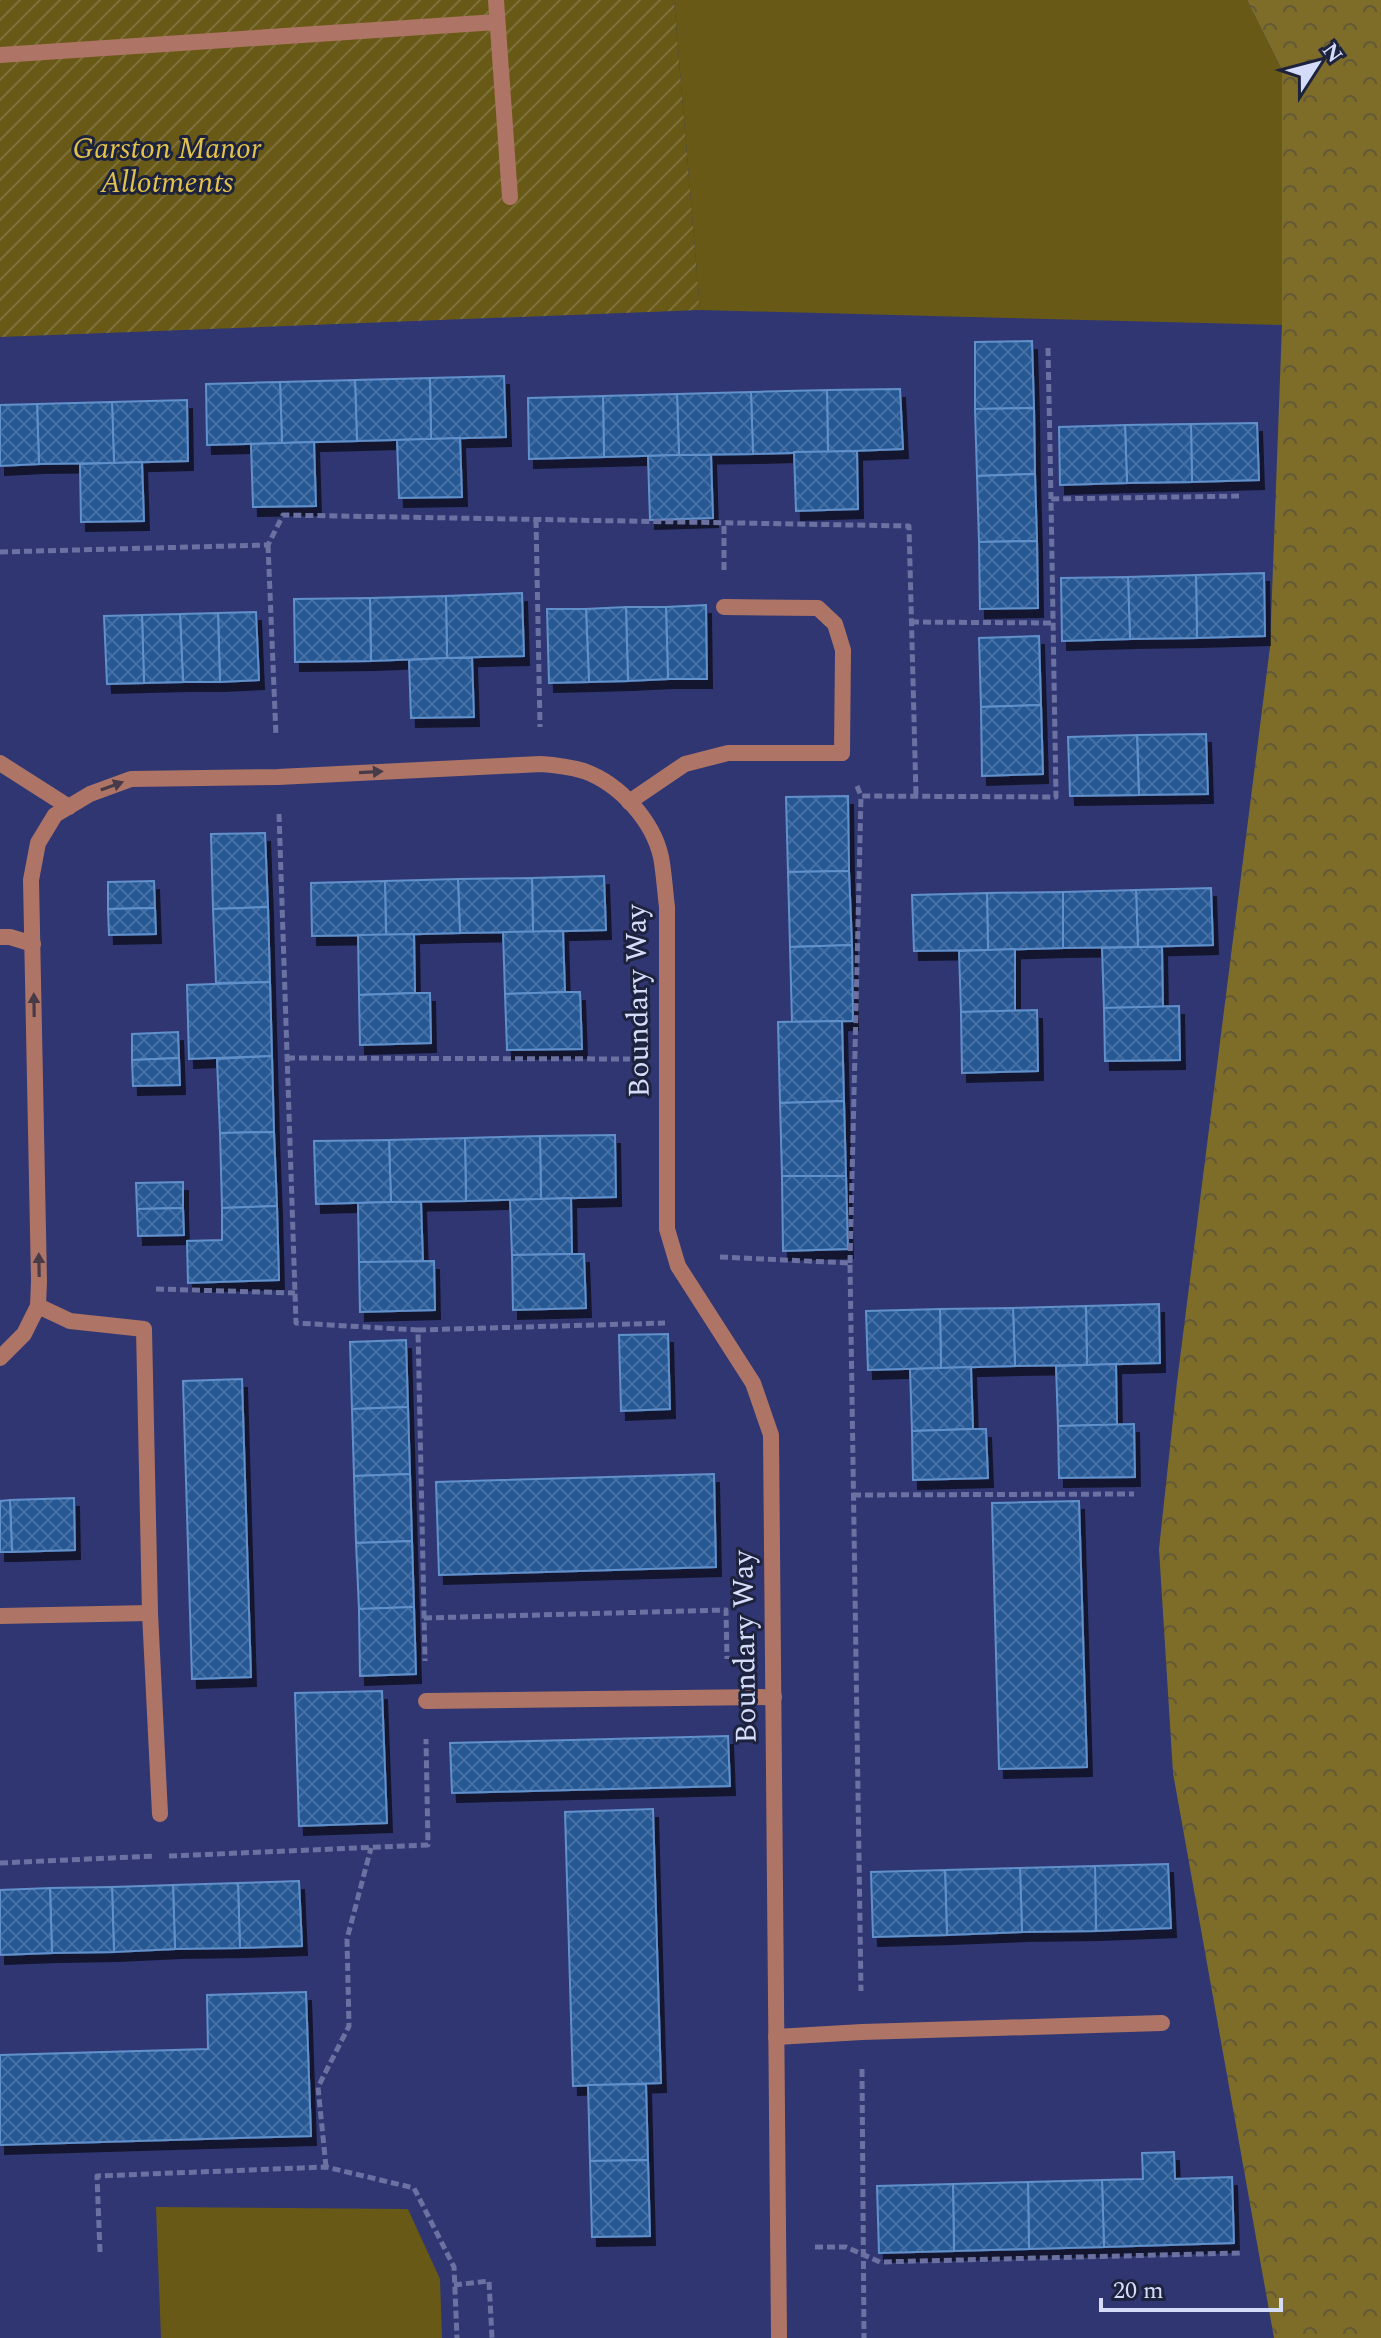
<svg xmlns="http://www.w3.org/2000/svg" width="1381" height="2338" font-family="Spectral,serif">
  <defs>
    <pattern id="forest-crowns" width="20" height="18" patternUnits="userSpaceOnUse" patternTransform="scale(2)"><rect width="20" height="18" fill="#7e6c29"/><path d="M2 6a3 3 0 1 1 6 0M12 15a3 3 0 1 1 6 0" fill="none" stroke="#625938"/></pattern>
    <pattern id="garden-furrows" width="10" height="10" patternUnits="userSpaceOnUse" patternTransform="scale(2)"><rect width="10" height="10" fill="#695917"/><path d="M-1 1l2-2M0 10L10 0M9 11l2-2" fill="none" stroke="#7e703a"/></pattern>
    <pattern id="building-cross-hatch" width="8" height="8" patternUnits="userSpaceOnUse" patternTransform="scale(2)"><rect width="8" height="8" fill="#275894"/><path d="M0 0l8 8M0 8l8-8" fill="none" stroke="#456fa4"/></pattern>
    <filter id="shadow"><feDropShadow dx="5" dy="9" stdDeviation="0" flood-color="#0009"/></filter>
  </defs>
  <rect width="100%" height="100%" fill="#2f3672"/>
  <g fill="#695917">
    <path d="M 674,0 L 1247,0 L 1282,70 L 1282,325 L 700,310 Z"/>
    <path d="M 156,2207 L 408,2209 L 440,2279 L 442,2338 L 161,2338 Z"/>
  </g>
  <path fill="url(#forest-crowns)" d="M 1247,0 L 1381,0 L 1381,2338 L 1274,2338 L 1173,1773 L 1159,1549 L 1177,1382 L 1270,647 L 1282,325 L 1282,70 Z"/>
  <path fill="url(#garden-furrows)" d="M 0,0 L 674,0 L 700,310 L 0,337 Z"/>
  <g fill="url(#building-cross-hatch)" stroke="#6290ca" stroke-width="2" filter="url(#shadow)">
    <path d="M 1032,341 L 1034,408 L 975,409 L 975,342 Z"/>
    <path d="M 504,376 L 506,437 L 431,439 L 430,378 Z"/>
    <path d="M 430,378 L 431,439 L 357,441 L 355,380 Z"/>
    <path d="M 355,380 L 357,441 L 282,443 L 280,382 Z"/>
    <path d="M 280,382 L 282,443 L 207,445 L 206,384 Z"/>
    <path d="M 900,389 L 903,449 L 828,452 L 827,390 Z"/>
    <path d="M 827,390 L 828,452 L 753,454 L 751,392 Z"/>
    <path d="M 751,392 L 753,454 L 679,455 L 677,394 Z"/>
    <path d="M 677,394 L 679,455 L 604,457 L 603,396 Z"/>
    <path d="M 603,396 L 604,457 L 529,459 L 528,398 Z"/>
    <path d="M 187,400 L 188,461 L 114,463 L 112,402 Z"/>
    <path d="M 112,402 L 114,463 L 39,464 L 37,404 Z"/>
    <path d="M 37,404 L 39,464 L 0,466 L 0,405 Z"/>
    <path d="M 1034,408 L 1035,474 L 977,476 L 975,409 Z"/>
    <path d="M 1257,423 L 1259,480 L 1192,482 L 1191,424 Z"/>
    <path d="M 1191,424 L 1192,482 L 1127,483 L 1125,425 Z"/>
    <path d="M 1125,425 L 1127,483 L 1060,485 L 1059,427 Z"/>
    <path d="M 460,438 L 462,497 L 399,498 L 397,440 Z"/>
    <path d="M 314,442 L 316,506 L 253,507 L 251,444 Z"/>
    <path d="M 857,451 L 858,509 L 796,511 L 794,452 Z"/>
    <path d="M 679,455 L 711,455 L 713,518 L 650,520 L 648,456 Z"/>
    <path d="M 142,462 L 144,521 L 81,522 L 80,464 Z"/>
    <path d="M 1035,474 L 1037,541 L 979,542 L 977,476 Z"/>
    <path d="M 1037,541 L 1038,608 L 980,609 L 979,542 Z"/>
    <path d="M 1264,573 L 1265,636 L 1197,638 L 1196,575 Z"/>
    <path d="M 1196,575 L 1197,638 L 1130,639 L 1128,577 Z"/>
    <path d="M 1128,577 L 1130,639 L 1062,641 L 1061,578 Z"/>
    <path d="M 522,593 L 524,656 L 447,658 L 446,596 Z"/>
    <path d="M 446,596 L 447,658 L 371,661 L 370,598 Z"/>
    <path d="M 370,598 L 371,661 L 295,662 L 294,599 Z"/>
    <path d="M 706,605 L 707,679 L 668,679 L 666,607 Z"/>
    <path d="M 626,607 L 666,607 L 668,679 L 628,681 Z"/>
    <path d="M 626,607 L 628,681 L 589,682 L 586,609 Z"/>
    <path d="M 547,609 L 586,609 L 589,682 L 549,683 Z"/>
    <path d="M 256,612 L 259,680 L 220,682 L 218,613 Z"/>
    <path d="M 218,613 L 220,682 L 183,682 L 180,614 Z"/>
    <path d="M 180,614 L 183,682 L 144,683 L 142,615 Z"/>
    <path d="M 142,615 L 144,683 L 107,684 L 104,616 Z"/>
    <path d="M 1039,636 L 1041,705 L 981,707 L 979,638 Z"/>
    <path d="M 447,658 L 472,658 L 474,717 L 411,718 L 409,660 Z"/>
    <path d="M 1041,705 L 1043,774 L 982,776 L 981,707 Z"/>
    <path d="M 1206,734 L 1208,794 L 1139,795 L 1137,735 Z"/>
    <path d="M 1137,735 L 1139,795 L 1070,796 L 1068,737 Z"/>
    <path d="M 848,796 L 849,871 L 788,872 L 786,797 Z"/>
    <path d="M 265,833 L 268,907 L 213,909 L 211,834 Z"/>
    <path d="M 849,871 L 852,945 L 790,947 L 788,872 Z"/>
    <path d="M 604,876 L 606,930 L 533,932 L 532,878 Z"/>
    <path d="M 532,878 L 533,932 L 460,933 L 458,879 Z"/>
    <path d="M 458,879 L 460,933 L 386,935 L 385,881 Z"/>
    <path d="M 154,881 L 155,908 L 108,909 L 108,882 Z"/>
    <path d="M 385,881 L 386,935 L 312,936 L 311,883 Z"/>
    <path d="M 1211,888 L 1213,945 L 1138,947 L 1136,890 Z"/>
    <path d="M 1136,890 L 1138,947 L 1063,948 L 1063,892 Z"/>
    <path d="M 1063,892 L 1063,948 L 988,950 L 987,893 Z"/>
    <path d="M 987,893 L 988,950 L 914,951 L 912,895 Z"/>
    <path d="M 268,907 L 270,982 L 216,983 L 213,909 Z"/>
    <path d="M 155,908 L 156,934 L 109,935 L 108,909 Z"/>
    <path d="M 563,931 L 565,992 L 505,994 L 503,932 Z"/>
    <path d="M 414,934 L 415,993 L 359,995 L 358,935 Z"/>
    <path d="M 852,945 L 853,1021 L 792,1022 L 790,947 Z"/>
    <path d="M 1138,947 L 1162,947 L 1163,1007 L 1104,1008 L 1102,948 Z"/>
    <path d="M 1015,949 L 1015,1011 L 961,1012 L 959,951 Z"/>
    <path d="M 270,982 L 272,1056 L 189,1059 L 187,985 Z"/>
    <path d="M 565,992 L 580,992 L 582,1049 L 507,1050 L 505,994 Z"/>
    <path d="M 415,993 L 430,993 L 431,1043 L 360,1045 L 359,995 Z"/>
    <path d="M 1179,1006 L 1180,1060 L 1105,1061 L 1104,1008 Z"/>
    <path d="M 1037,1010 L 1038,1071 L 962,1073 L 961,1012 Z"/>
    <path d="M 842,1021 L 844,1101 L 780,1103 L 778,1022 Z"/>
    <path d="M 178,1032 L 179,1058 L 132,1060 L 132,1034 Z"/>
    <path d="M 272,1056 L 274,1132 L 220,1133 L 217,1059 Z"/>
    <path d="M 179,1058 L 180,1085 L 133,1086 L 132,1060 Z"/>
    <path d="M 844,1101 L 846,1176 L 782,1176 L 780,1103 Z"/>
    <path d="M 274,1132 L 277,1206 L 222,1208 L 220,1133 Z"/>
    <path d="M 615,1135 L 616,1197 L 541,1199 L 540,1136 Z"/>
    <path d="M 540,1136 L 541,1199 L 466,1201 L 465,1138 Z"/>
    <path d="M 465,1138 L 466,1201 L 391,1202 L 389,1140 Z"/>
    <path d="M 389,1140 L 391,1202 L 316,1204 L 314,1141 Z"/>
    <path d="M 782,1176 L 846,1176 L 848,1249 L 783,1251 Z"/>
    <path d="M 183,1182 L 183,1208 L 137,1209 L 136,1183 Z"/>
    <path d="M 571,1198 L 572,1254 L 512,1255 L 510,1200 Z"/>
    <path d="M 391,1202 L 421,1202 L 423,1262 L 359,1262 L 358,1203 Z"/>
    <path d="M 277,1206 L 279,1280 L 188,1283 L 187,1241 L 222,1240 L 222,1208 Z"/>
    <path d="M 183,1208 L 184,1235 L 138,1236 L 137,1209 Z"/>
    <path d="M 572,1254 L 584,1254 L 586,1308 L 513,1310 L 512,1255 Z"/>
    <path d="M 434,1261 L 435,1310 L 360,1312 L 359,1262 Z"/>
    <path d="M 1159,1304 L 1160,1363 L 1087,1365 L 1086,1306 Z"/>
    <path d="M 1086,1306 L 1087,1365 L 1015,1366 L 1013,1308 Z"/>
    <path d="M 1013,1308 L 1015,1366 L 941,1368 L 940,1309 Z"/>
    <path d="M 940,1309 L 941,1368 L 868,1370 L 866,1311 Z"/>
    <path d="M 668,1334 L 670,1409 L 621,1411 L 619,1335 Z"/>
    <path d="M 406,1340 L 408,1407 L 352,1409 L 350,1342 Z"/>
    <path d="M 1116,1364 L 1117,1425 L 1058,1426 L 1056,1366 Z"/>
    <path d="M 971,1367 L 973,1429 L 912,1431 L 910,1369 Z"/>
    <path d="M 242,1379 L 251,1677 L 192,1679 L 183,1381 Z"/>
    <path d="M 408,1407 L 410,1474 L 354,1476 L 352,1409 Z"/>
    <path d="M 1134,1424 L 1135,1477 L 1059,1478 L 1058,1426 Z"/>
    <path d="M 973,1429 L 986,1429 L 988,1478 L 913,1480 L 912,1431 Z"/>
    <path d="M 410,1474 L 412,1541 L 356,1543 L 354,1476 Z"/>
    <path d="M 714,1474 L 716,1567 L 439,1575 L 436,1482 Z"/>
    <path d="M 74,1498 L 75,1550 L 12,1552 L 10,1500 Z"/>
    <path d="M 10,1500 L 12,1552 L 0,1552 L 0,1501 Z"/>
    <path d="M 1079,1501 L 1087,1767 L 999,1769 L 992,1503 Z"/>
    <path d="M 412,1541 L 414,1607 L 359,1609 L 356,1543 Z"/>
    <path d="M 414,1607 L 416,1674 L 360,1676 L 359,1609 Z"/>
    <path d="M 382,1691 L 387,1823 L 299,1826 L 295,1693 Z"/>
    <path d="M 728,1736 L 730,1786 L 452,1793 L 450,1743 Z"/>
    <path d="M 653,1809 L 661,2083 L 573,2086 L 565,1812 Z"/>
    <path d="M 1168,1864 L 1171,1928 L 1096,1931 L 1095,1866 Z"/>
    <path d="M 1095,1866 L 1096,1931 L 1022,1932 L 1020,1868 Z"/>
    <path d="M 1020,1868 L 1022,1932 L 947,1935 L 945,1870 Z"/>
    <path d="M 945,1870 L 947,1935 L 873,1937 L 871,1872 Z"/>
    <path d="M 299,1881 L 302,1946 L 240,1948 L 238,1883 Z"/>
    <path d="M 238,1883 L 240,1948 L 175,1949 L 173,1885 Z"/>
    <path d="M 173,1885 L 175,1949 L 114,1952 L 112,1887 Z"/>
    <path d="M 112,1887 L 114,1952 L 52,1953 L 50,1888 Z"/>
    <path d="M 50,1888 L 52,1953 L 0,1955 L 0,1890 Z"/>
    <path d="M 306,1992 L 311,2136 L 0,2145 L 0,2055 L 208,2049 L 207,1995 Z"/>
    <path d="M 646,2084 L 648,2160 L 590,2161 L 588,2085 Z"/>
    <path d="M 1174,2152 L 1175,2179 L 1232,2177 L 1234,2243 L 1104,2247 L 1102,2180 L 1143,2179 L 1142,2153 Z"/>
    <path d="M 648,2160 L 650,2236 L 592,2237 L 590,2161 Z"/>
    <path d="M 1102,2180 L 1104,2247 L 1029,2249 L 1028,2182 Z"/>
    <path d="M 1028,2182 L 1029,2249 L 954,2251 L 953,2184 Z"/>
    <path d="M 953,2184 L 954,2251 L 879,2253 L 877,2186 Z"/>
  </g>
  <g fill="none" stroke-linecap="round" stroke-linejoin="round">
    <g stroke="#6b72a2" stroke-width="5" stroke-dasharray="8 4" stroke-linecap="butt">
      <path d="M 1048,348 L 1051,499"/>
      <path d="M 536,520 L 540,727"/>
      <path d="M 268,545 L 276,736"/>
      <path d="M 0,552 L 268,545 L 283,515 L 909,526 L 916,796"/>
      <path d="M 724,570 L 724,523"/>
      <path d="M 911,622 L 1052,623"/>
      <path d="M 857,786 L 861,796 L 1056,797 L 1051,499 L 1239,496"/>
      <path d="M 279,814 L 296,1323 L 418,1330 L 425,1661"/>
      <path d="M 287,1058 L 630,1059"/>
      <path d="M 720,1257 L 850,1263 L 861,1991"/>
      <path d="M 850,1263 L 861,796"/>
      <path d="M 156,1289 L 295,1293"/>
      <path d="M 418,1330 L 665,1323"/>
      <path d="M 853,1495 L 1134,1494"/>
      <path d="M 424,1618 L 726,1610 L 727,1659"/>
      <path d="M 169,1856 L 428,1845 L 426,1739"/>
      <path d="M 0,1863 L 155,1856"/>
      <path d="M 862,2069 L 864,2338"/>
      <path d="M 326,2167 L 318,2087 L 349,2026 L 347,1939 L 371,1848"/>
      <path d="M 815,2247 L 846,2247 L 880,2262 L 1240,2253"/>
      <path d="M 100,2252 L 97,2176 L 326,2167 L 414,2188 L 454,2267 L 457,2338"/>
      <path d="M 454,2285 L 489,2281 L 492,2338"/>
    </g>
    <g stroke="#ae7465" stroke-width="16">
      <path d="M 496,0 L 510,197"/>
      <path d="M 0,55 L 497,22"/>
      <path d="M 724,607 L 818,608 L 835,624 L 843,650 L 842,753"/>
      <path d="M 0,763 L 69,807"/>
      <path d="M 0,937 L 10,937 L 33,944"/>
      <path d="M 426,1701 L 774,1697"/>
      <path d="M 776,2037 L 862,2032 L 1162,2023"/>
    </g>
    <g stroke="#ae7465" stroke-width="16">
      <path d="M 629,802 L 685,764 L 728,753 L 842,753"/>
      <path d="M 38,1306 L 70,1321 L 144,1329 L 150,1613 L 160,1814"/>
      <path d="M 0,1358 L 24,1334 L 38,1306 L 39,1281 L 31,880 L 38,843 L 55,815 L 90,794 L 131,779 L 278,777 L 541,764 C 556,765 570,767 584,771 C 620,784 653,821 661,857 C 664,873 665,891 667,907 L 667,1229 L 678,1266 L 753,1383 L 771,1435 L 779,2338"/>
      <path d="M 0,1616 L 150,1613"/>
    </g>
  </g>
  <defs><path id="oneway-solid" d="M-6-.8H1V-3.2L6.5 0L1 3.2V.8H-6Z" transform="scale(2)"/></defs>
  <g fill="#483b49">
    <use href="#oneway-solid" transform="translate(371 772) rotate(-3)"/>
    <use href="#oneway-solid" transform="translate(112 786) rotate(-20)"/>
    <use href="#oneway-solid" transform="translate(34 1005) rotate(-91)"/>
    <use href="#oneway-solid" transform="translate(39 1265) rotate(-91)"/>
  </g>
  <g text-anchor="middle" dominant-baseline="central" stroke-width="6" stroke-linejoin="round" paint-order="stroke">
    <g font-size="30" font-style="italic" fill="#e2c34a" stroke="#1d223d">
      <text x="167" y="149">Garston Manor<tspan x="167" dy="34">Allotments</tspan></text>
    </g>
    <g font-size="30" fill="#d5dcf9" stroke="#1d223d">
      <text transform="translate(638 1001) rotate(-91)">Boundary Way</text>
      <text transform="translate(745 1647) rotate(-91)">Boundary Way</text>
    </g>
  </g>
  <g transform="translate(1317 64) rotate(54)" stroke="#1d223d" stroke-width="6" paint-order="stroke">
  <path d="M0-6L14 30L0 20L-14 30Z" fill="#d5dcf9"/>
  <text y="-12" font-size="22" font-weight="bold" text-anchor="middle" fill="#d5dcf9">N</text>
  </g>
  <path d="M1101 2298v12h180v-12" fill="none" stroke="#d5dcf9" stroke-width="4"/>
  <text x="1113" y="2298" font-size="24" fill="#d5dcf9" stroke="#1d223d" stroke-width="6" paint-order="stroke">20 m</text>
</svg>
